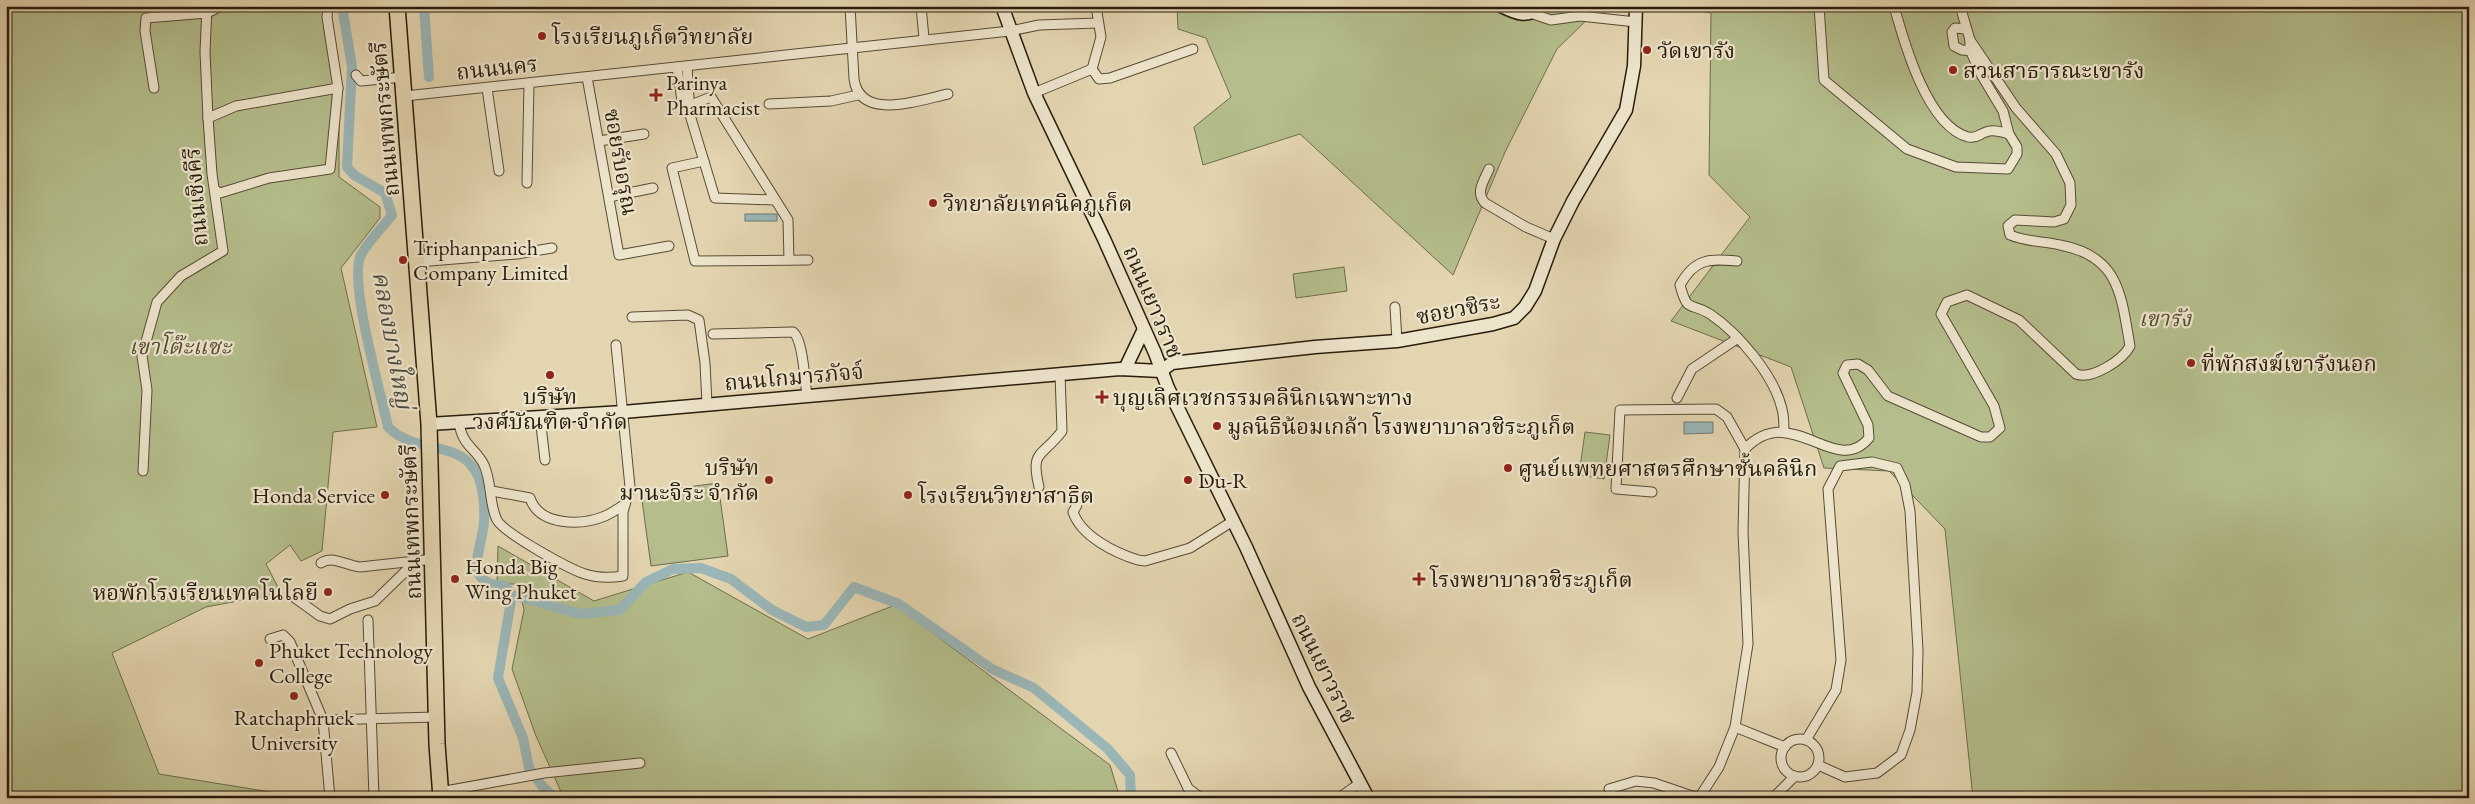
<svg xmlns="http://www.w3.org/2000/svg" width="2475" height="804" font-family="'EB Garamond','Noto Serif Thai',serif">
  <rect width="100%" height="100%" fill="#e3d5b0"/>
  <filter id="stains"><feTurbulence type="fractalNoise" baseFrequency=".004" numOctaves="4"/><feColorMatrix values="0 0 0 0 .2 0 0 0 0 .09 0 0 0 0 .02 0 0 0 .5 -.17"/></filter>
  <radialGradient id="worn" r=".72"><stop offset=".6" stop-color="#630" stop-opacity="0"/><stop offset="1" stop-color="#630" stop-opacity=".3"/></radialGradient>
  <g fill="#b4bd8b" stroke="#6e6d4c">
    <path d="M 6,6 L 333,6 L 331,13 L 339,84 L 339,177 L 380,207 L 380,218 L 341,268 L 377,427 L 333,432 L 322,551 L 301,561 L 290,545 L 266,564 L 281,593 L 206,607 L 112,653 L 159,774 L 295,796 L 294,798 L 6,798 Z"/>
    <path d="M 1177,6 L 1601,6 L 1557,49 L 1505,152 L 1453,275 L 1300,134 L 1203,165 L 1194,127 L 1231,97 L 1206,38 L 1178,29 Z"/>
    <path d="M 1669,6 L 2469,6 L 2469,618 L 2463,669 L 2469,673 L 2469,798 L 1973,798 L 1945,529 L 1889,471 L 1824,468 L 1791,367 L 1671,321 L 1750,217 L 1709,175 L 1711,13 Z"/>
    <path d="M 1344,267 L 1347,291 L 1296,298 L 1293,274 Z"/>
    <path d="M 1585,432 L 1610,435 L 1604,479 L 1579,475 Z"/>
    <path d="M 718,483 L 728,556 L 651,566 L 641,493 Z"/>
    <path d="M 498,546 L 594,601 L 688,572 L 808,639 L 895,605 L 1110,765 L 1120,798 L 567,798 L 562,794 L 536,736 L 512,669 L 524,610 L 518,584 L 497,584 Z"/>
  </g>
  <g fill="#9ab6b7" stroke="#6d7973">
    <rect x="745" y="214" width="32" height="7"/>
    <path d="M 1684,422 L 1713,422 L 1713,433 L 1684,434 Z"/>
  </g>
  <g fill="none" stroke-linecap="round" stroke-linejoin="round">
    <g stroke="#9ab6b7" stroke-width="10">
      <path d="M 342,6 L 352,67 L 347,167 L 354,175 L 385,193 L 392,215 C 382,228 368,241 361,255 C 348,281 381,393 388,427 C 417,456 461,438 478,476 C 483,486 485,509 484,521 C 483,549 459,583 505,586 L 512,595 L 498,678 L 523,738 L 529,768 L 543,787 L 555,798"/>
      <path d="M 424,6 L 429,77"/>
      <path d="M 512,595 L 580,614 L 620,610 L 646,582 L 673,569 L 701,568 L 731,579 L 772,610 L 806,627 L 824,625 L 854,587 L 899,604 L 992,669 L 1034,688 L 1108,749 L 1130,775 L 1131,798"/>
    </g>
    <g stroke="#584b36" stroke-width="11">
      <g id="street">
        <path d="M 850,6 L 854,79 C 860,122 919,100 948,94"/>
        <path d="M 921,6 L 924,38"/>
        <path d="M 1819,6 L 1824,80 L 1907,149 L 1956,167 L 2008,169 L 2017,154 L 2017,147 L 2009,134 L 2003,111 L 1982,76 L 1970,50 L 1970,40 L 1960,6"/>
        <path d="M 1894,6 C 1904,42 1927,126 1968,137 C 1977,139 1979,134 1986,132 C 1992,129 2002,132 2009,134"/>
        <path d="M 1530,13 L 1551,20 L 1580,16 L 1636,22"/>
        <path d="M 1966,29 L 1955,28 L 1952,32 L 1954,46 L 1962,50 L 1975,51"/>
        <path d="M 687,66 L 690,115 L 715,198 L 774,200"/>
        <path d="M 677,67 L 683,108 L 687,111"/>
        <path d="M 1092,69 L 1101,37 L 1096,6"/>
        <path d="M 356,75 L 361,81 L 403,77"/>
        <path d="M 587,77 L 619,255 L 669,246"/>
        <path d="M 154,88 L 145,31 L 146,18 L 207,13 L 221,6"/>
        <path d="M 487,88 L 499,171"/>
        <path d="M 1034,93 L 1092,69 L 1099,79 L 1110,78 L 1193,49"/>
        <path d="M 405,96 L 1010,31 L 1039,25 L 1097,23"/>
        <path d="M 769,104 L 831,101 L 858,95"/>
        <path d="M 683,108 L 711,97 L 788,220 L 789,260"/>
        <path d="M 208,118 L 236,106 L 338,88"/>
        <path d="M 599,141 L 644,134"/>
        <path d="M 704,161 L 672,168 L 695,261 L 808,260"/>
        <path d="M 1489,169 C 1484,181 1475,192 1485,203 L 1526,227 L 1554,239"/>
        <path d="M 527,183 L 529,83"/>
        <path d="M 215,190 L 220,193 L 269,178 L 330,169 L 338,88 L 327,17 L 328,6"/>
        <path d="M 609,197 L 653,188"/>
        <path d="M 1737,261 C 1709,259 1695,258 1680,285 C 1688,315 1690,301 1710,314 C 1738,333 1774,375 1782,409 C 1784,416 1784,424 1784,432"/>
        <path d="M 418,262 L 517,254 L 552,248"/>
        <path d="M 1395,307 L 1397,341"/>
        <path d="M 632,317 L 688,315 L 699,320 L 705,363 L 707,404"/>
        <path d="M 713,334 L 793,332 C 803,339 805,382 807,396"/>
        <path d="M 1677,398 L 1692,369 L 1738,338"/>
        <path d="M 540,417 L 545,460"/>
        <path d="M 459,423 C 463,447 475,447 484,465 C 492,482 489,505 497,520 C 504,533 569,569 585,574 C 597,578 610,578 623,576 L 623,512 L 630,487 L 616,345"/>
        <path d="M 143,471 L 147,390 L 142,356 L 157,302 L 181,276 L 223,251 L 212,174 L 208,118 L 205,52 L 207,6"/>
        <path d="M 1039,487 C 1030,449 1042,458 1062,431 L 1060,374"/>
        <path d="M 492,491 L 530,498 C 539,526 581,526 605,516 C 612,513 619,508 625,504"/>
        <path d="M 1652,492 L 1616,489 L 1620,410 L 1716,409 L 1727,417 L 1745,449"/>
        <path d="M 1077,505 L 1073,512 C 1081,536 1115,553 1138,560 L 1145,561 L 1190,548 L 1233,521"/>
        <path d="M 321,563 C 333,555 347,566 360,567 L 434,559"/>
        <path d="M 291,595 L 320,616 L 330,619 L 350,609 L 375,601 L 415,562"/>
        <path d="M 368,620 L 374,798"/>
        <path d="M 270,639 L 283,635 L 290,642 L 323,720 L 330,798"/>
        <path d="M 323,720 L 436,717"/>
        <path d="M 1735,727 L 1785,747"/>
        <circle cx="1800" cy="758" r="19"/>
        <path d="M 1806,740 L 1836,690 L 1841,660 L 1828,489 L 1840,466 L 1872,462 L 1897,468 L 1905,485 L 1910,511 L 1918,650 L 1917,692 L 1910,730 L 1901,755 L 1877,773 L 1845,777 L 1818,765"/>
        <path d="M 1171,753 L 1188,788 L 1201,798"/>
        <path d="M 1609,789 L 1636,781 L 1654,783 L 1698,798"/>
        <path d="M 440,792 L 544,773 L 640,763"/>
        <path d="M 1339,798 L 1360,783"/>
        <path d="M 1699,798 L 1719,767 L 1735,727 L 1748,644 L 1743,532 L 1745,449 C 1792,400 1835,479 1869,438 L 1868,425 L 1843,373 L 1847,365 L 1858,364 L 1868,370 L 1888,396 L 1981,437 L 1990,437 L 2000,428 L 1994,406 L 1941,314 L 1947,302 L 1967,295 L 2019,320 L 2076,374 C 2092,380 2123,360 2130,346 C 2121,294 2119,256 2060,245 C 2043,241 2026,242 2010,235 L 2008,226 L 2015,220 L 2054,222 L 2064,219 L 2071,205 L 2070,183 L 2056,154 L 2016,108 L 1970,40"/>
        <path d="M 1773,798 L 1795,776"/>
      </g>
    </g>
    <g stroke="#291d0d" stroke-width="15">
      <g id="secondary">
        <path d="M 1002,6 L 1034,93 L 1104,239 L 1155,353 L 1168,388 L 1246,547 L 1309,687 L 1368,798"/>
        <path d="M 1501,6 C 1515,13 1528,19 1541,6"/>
        <path d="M 1125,369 L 1144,329"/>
        <path d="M 1161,371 L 1172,363 L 1315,347 L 1397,341 L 1493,324 L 1514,318 L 1525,307 L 1535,291 L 1554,239 L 1573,201 L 1626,110 L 1634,66 L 1636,6"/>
        <path d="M 429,424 L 623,412 L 1120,369 L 1161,371"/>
      </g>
    </g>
    <g stroke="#291d0d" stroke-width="18">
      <path id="primary" d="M 397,6 L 429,424 L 437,744 L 441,798"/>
    </g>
    <use href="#street" stroke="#ede4cc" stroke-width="9"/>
    <use href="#secondary" stroke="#ede4cc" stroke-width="12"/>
    <use href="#primary" stroke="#e3d5b0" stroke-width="15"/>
  </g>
  <g fill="#8f2418" stroke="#ede4cc" stroke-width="2">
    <circle cx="542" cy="36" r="5"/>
    <circle cx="1647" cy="50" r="5"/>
    <circle cx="1953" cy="70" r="5"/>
    <path d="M653.5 87.5h5v5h5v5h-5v5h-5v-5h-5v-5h5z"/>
    <circle cx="933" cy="203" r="5"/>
    <circle cx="403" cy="260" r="5"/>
    <circle cx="2191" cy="363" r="5"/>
    <circle cx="550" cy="375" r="5"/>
    <path d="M1099.5 389.5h5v5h5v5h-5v5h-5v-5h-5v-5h5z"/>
    <circle cx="1217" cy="426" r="5"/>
    <circle cx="1508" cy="468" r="5"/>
    <circle cx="769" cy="480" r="5"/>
    <circle cx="1188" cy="480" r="5"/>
    <circle cx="385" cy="495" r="5"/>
    <circle cx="908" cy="495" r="5"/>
    <circle cx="455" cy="579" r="5"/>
    <path d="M1416.5 571.5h5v5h5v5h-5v5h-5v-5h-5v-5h5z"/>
    <circle cx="328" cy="592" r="5"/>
    <circle cx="259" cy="663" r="5"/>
    <circle cx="294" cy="696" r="5"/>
  </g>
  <g text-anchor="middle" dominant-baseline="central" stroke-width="4.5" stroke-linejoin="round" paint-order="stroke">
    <g font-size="22" fill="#291d0d" stroke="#ede4cc" text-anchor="start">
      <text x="552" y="36">โรงเรียนภูเก็ตวิทยาลัย</text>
      <text x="1657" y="50">วัดเขารัง</text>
      <text x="1963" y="70">สวนสาธารณะเขารัง</text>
      <text x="666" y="82">Parinya<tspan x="666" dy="25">Pharmacist</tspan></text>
      <text x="943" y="203">วิทยาลัยเทคนิคภูเก็ต</text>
      <text x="413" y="247">Triphanpanich<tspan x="413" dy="25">Company Limited</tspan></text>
      <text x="2201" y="363">ที่พักสงฆ์เขารังนอก</text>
      <text x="550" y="396" text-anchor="middle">บริษัท<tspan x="550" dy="25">วงศ์บัณฑิต จำกัด</tspan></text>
      <text x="1113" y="397">บุญเลิศเวชกรรมคลินิกเฉพาะทาง</text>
      <text x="1227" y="426">มูลนิธิน้อมเกล้า โรงพยาบาลวชิระภูเก็ต</text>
      <text x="759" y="467" text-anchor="end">บริษัท<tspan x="759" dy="25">มานะจิระ จำกัด</tspan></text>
      <text x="1518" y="468">ศูนย์แพทยศาสตรศึกษาชั้นคลินิก</text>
      <text x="1198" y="480">Du-R</text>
      <text x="375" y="495" text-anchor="end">Honda Service</text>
      <text x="918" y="495">โรงเรียนวิทยาสาธิต</text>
      <text x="465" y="566">Honda Big<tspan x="465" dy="25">Wing Phuket</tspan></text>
      <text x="1430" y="579">โรงพยาบาลวชิระภูเก็ต</text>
      <text x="318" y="592" text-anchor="end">หอพักโรงเรียนเทคโนโลยี</text>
      <text x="269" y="650">Phuket Technology<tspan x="269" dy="25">College</tspan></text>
      <text x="294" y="717" text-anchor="middle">Ratchaphruek<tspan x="294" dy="25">University</tspan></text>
    </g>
    <g font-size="22" fill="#291d0d" stroke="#ede4cc">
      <text transform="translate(497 68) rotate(-6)">ถนนนคร</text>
      <text transform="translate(385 119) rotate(-95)">ถนนเทพกระษัตรี</text>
      <text transform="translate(621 162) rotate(80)">ซอยรับอรุณ</text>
      <text transform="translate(196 197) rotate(-95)">ถนนเชิงคีรี</text>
      <text transform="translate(1153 302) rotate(67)">ถนนเยาวราช</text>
      <text transform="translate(1458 309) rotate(-11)">ซอยวชิระ</text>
      <text transform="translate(794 377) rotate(-5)">ถนนโกมารภัจจ์</text>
      <text transform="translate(411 522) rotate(-92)">ถนนเทพกระษัตรี</text>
      <text transform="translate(1324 668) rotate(64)">ถนนเยาวราช</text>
    </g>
    <g font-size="22" font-style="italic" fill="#534d33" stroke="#ede4cc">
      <text x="2165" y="318">เขารัง</text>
      <text x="180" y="346">เขาโต๊ะแซะ</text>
    </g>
    <g font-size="24" font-style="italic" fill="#4b4b40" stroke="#ede4cc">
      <text transform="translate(393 340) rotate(80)">คลองบางใหญ่</text>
    </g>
  </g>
  <rect width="2475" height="804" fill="none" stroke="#e3d5b0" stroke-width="25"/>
  <rect x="8" y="8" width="2460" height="789" fill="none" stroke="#291d0d" stroke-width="2.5"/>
  <rect x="12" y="12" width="2450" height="779" fill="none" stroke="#291d0d"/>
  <rect width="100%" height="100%" filter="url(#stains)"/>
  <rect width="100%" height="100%" fill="url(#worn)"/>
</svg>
